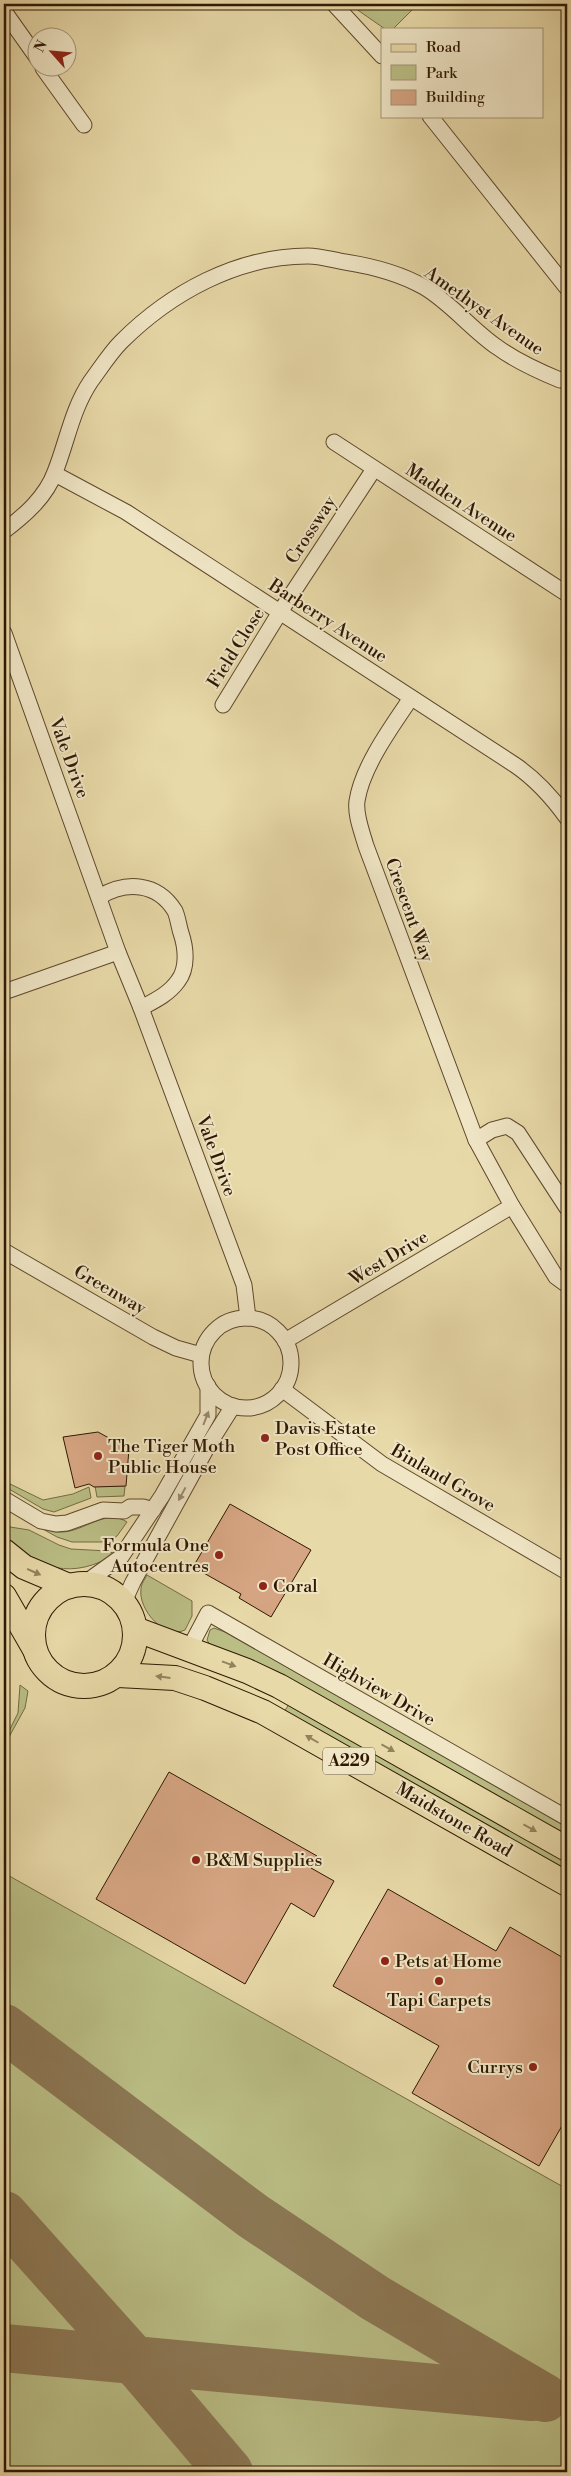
<svg xmlns="http://www.w3.org/2000/svg" width="571" height="2476" font-family="'Libre Bodoni',serif">
  <rect width="100%" height="100%" fill="#e8d9a8"/>
  <filter id="stains"><feTurbulence type="fractalNoise" baseFrequency=".004" numOctaves="4"/><feColorMatrix values="0 0 0 0 .2 0 0 0 0 .09 0 0 0 0 .02 0 0 0 .5 -.17"/></filter>
  <radialGradient id="worn" r=".72"><stop offset=".6" stop-color="#630" stop-opacity="0"/><stop offset="1" stop-color="#630" stop-opacity=".3"/></radialGradient>
  <g fill="#babe85" stroke="#746b44">
    <path d="M 349,4 L 418,4 L 393,29 L 385,29 Z"/>
    <path d="M 6,1482 L 43,1500 L 73,1494 L 89,1487 L 91,1498 L 54,1512 L 43,1509 L 4,1486 Z"/>
    <path d="M 95,1486 L 125,1486 L 124,1496 L 97,1497 Z"/>
    <path d="M 25,1519 C 37,1525 49,1533 62,1532 C 83,1532 106,1508 127,1522 L 117,1536 L 108,1542 L 72,1542 L 57,1537 Z"/>
    <path d="M 4,1526 L 29,1530 L 59,1545 L 71,1549 L 108,1551 L 115,1554 C 74,1580 37,1570 4,1538 Z"/>
    <path d="M 147,1575 L 192,1601 L 192,1616 L 185,1630 C 164,1640 138,1609 141,1589 C 141,1584 145,1579 147,1575 Z"/>
    <path d="M 214,1628 L 225,1632 L 567,1827 L 567,1837 L 256,1664 L 210,1645 L 207,1640 L 210,1630 Z"/>
    <path d="M 20,1685 L 28,1691 L 25,1708 L 4,1746 L 4,1741 L 18,1713 Z"/>
    <path d="M 291,1701 L 567,1859 L 567,1872 L 284,1712 Z"/>
    <path d="M 4,1873 L 567,2189 L 567,2472 L 4,2472 Z"/>
  </g>
  <g fill="none" stroke-linecap="round" stroke-linejoin="round">
    <g stroke="#8c7855" stroke-width="48">
      <path d="M 4,2028 L 253,2216 L 375,2298 L 545,2398"/>
      <path d="M 4,2215 L 133,2359 L 229,2472"/>
      <path d="M 4,2348 L 532,2397"/>
    </g>
  </g>
  <g fill="#d6a583" stroke="#2f1802">
    <path d="M 98,1432 L 129,1449 L 126,1486 L 94,1487 L 89,1484 L 75,1488 L 63,1437 Z"/>
    <path d="M 230,1504 L 311,1550 L 271,1617 L 239,1598 L 241,1594 L 193,1567 Z"/>
    <path d="M 169,1772 L 317,1856 L 311,1868 L 334,1881 L 314,1917 L 291,1903 L 245,1984 L 96,1899 Z"/>
    <path d="M 388,1889 L 496,1951 L 510,1927 L 567,1960 L 567,2117 L 539,2166 L 412,2093 L 439,2046 L 333,1986 Z"/>
  </g>
  <g fill="none" stroke-linecap="round" stroke-linejoin="round">
    <g stroke="#5d482c" stroke-width="17">
      <g id="minor">
        <path d="M 334,4 L 382,56"/>
        <path d="M 4,11 L 38,59"/>
        <path d="M 43,68 L 84,125"/>
        <path d="M 430,116 L 567,288"/>
        <path d="M 334,442 L 567,594"/>
        <path d="M 55,474 L 126,512 L 515,765 C 537,780 552,797 567,818"/>
        <path d="M 4,531 C 24,516 46,497 55,472 C 67,442 72,409 91,381 C 100,369 110,353 121,342 C 170,293 237,256 308,256 C 320,256 333,260 345,262 C 371,266 401,274 424,287 C 451,303 471,329 497,347 C 516,361 538,371 560,380 L 567,378"/>
        <path d="M 4,633 L 118,952 L 141,1008 L 244,1285 L 248,1318"/>
        <path d="M 411,698 C 392,726 362,767 357,801 C 355,815 362,832 366,846 L 476,1140 L 512,1206 L 556,1277 L 567,1285"/>
        <path d="M 223,705 L 280,612 L 374,469"/>
        <path d="M 99,897 C 126,881 157,882 175,911 C 178,918 179,927 181,933 C 186,948 188,968 178,981 C 169,994 154,1001 141,1008"/>
        <path d="M 4,992 L 118,952"/>
        <path d="M 476,1140 L 492,1130 L 507,1126 L 518,1133 L 567,1208"/>
        <path d="M 4,1251 L 153,1337 L 176,1348 L 201,1355"/>
        <circle cx="246" cy="1363" r="45"/>
        <path d="M 285,1341 L 512,1206"/>
        <path d="M 282,1389 L 382,1464 L 567,1572"/>
        <path d="M 4,1499 L 41,1521 L 56,1524 L 67,1523 L 103,1510 L 124,1511 L 130,1507 L 143,1507 L 153,1510"/>
        <path d="M 82,1585 L 121,1557 L 162,1496 L 208,1415 L 208,1386"/>
        <path d="M 127,1607 L 127,1595 L 133,1582 L 209,1444 L 233,1406"/>
        <path d="M 189,1649 L 208,1613 L 567,1818"/>
      </g>
    </g>
    <g stroke="#2f1802" stroke-width="26">
      <g id="primary">
        <path d="M 4,1551 L 24,1567 L 69,1586"/>
        <circle cx="84" cy="1635" r="51"/>
        <path d="M 4,1596 L 34,1648"/>
        <path d="M 135,1629 L 247,1671 L 279,1686 L 567,1849"/>
        <path d="M 118,1675 L 175,1678 L 205,1688 L 263,1712 L 567,1884"/>
      </g>
    </g>
    <use href="#minor" stroke="#f0e6c6" stroke-width="15"/>
    <use href="#primary" stroke="#e8d9a8" stroke-width="24"/>
  </g>
  <defs><path id="oneway-solid" d="M-6-.8H1V-3.2L6.5 0L1 3.2V.8H-6Z" transform="scale(1.25)"/></defs>
  <g fill="#99896e">
    <use href="#oneway-solid" transform="translate(206 1418) rotate(-69)"/>
    <use href="#oneway-solid" transform="translate(182 1494) rotate(118)"/>
  </g>
  <g fill="#95825d">
    <use href="#oneway-solid" transform="translate(34 1572) rotate(24)"/>
    <use href="#oneway-solid" transform="translate(229 1664) rotate(20)"/>
    <use href="#oneway-solid" transform="translate(163 1677) rotate(-173)"/>
    <use href="#oneway-solid" transform="translate(312 1739) rotate(-150)"/>
    <use href="#oneway-solid" transform="translate(388 1748) rotate(29)"/>
    <use href="#oneway-solid" transform="translate(530 1828) rotate(29)"/>
  </g>
  <g fill="#8f2418" stroke="#f0e6c6" stroke-width="2">
    <circle cx="265" cy="1438" r="5"/>
    <circle cx="98" cy="1456" r="5"/>
    <circle cx="219" cy="1555" r="5"/>
    <circle cx="263" cy="1586" r="5"/>
    <circle cx="196" cy="1860" r="5"/>
    <circle cx="385" cy="1961" r="5"/>
    <circle cx="439" cy="1981" r="5"/>
    <circle cx="533" cy="2067" r="5"/>
  </g>
  <g text-anchor="middle" dominant-baseline="central" stroke-width="4" stroke-linejoin="round" paint-order="stroke">
    <rect fill="#f0e6c6" stroke="#69563d" stroke-width="1" x="323" y="1747.5" width="52" height="27" rx="4"/>
    <g font-size="16" font-weight="bold" fill="#2f1802">
      <text x="349" y="1761">A229</text>
    </g>
    <g font-size="18" fill="#2f1802" stroke="#f0e6c6">
      <text transform="translate(484 311) rotate(35)">Amethyst Avenue</text>
      <text transform="translate(461 503) rotate(33)">Madden Avenue</text>
      <text transform="translate(311 530) rotate(-57)">Crossway</text>
      <text transform="translate(328 621) rotate(33)">Barberry Avenue</text>
      <text transform="translate(236 648) rotate(-58)">Field Close</text>
      <text transform="translate(69 758) rotate(70)">Vale Drive</text>
      <text transform="translate(409 910) rotate(70)">Crescent Way</text>
      <text transform="translate(216 1156) rotate(70)">Vale Drive</text>
      <text transform="translate(389 1258) rotate(-31)">West Drive</text>
      <text transform="translate(110 1290) rotate(30)">Greenway</text>
      <text transform="translate(443 1478) rotate(30)">Binland Grove</text>
      <text transform="translate(379 1690) rotate(30)">Highview Drive</text>
      <text transform="translate(454 1820) rotate(30)">Maidstone Road</text>
    </g>
    <g font-size="18" fill="#2f1802" stroke="#f0e6c6" text-anchor="start">
      <text x="275" y="1428">Davis Estate<tspan x="275" dy="21">Post Office</tspan></text>
      <text x="108" y="1446">The Tiger Moth<tspan x="108" dy="21">Public House</tspan></text>
      <text x="209" y="1545" text-anchor="end">Formula One<tspan x="209" dy="21">Autocentres</tspan></text>
      <text x="273" y="1586">Coral</text>
      <text x="206" y="1860">B&amp;M Supplies</text>
      <text x="395" y="1961">Pets at Home</text>
      <text x="439" y="2000" text-anchor="middle">Tapi Carpets</text>
      <text x="523" y="2067" text-anchor="end">Currys</text>
    </g>
  </g>
  <rect width="571" height="2476" fill="none" stroke="#e8d9a8" stroke-width="20"/>
  <rect x="5" y="5" width="561" height="2466" fill="none" stroke="#2f1802" stroke-width="2.5"/>
  <rect x="10" y="10" width="551" height="2456" fill="none" stroke="#2f1802"/>
  <rect x="381" y="28" width="162" height="90" fill="#f0e6c6" stroke="#a39478"/>
  <rect x="391" y="44" width="25" height="8" fill="#e8d9a8" stroke="#a39478"/>
  <text x="426" y="52" font-size="15" fill="#2f1802">Road</text>
  <rect x="391" y="65" width="25" height="15" fill="#babe85" stroke="#a39478"/>
  <text x="426" y="78" font-size="15" fill="#2f1802">Park</text>
  <rect x="391" y="90" width="25" height="15" fill="#d6a583" stroke="#a39478"/>
  <text x="426" y="102" font-size="15" fill="#2f1802">Building</text>
  <g transform="translate(52 52) rotate(297)"><circle r="24" fill="#f0e6c6" stroke="#a39478"/>
  <path d="M0-4L9 19L0 12L-9 19Z" fill="#8f2418"/>
  <text y="-8" font-size="14" font-weight="bold" text-anchor="middle" fill="#2f1802">N</text>
  </g>
  <rect width="100%" height="100%" filter="url(#stains)"/>
  <rect width="100%" height="100%" fill="url(#worn)"/>
</svg>
